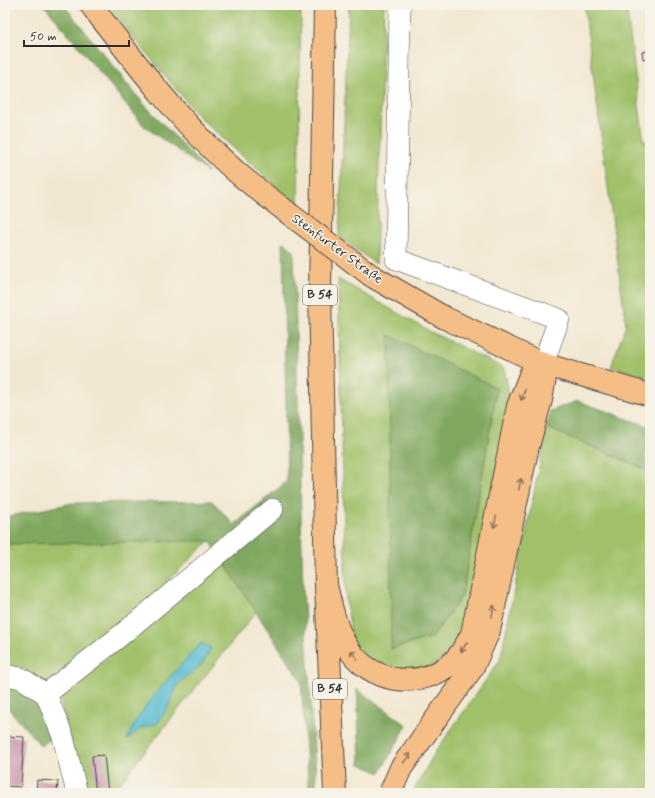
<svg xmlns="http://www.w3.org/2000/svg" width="655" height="798" font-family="Mynerve,sans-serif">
  <rect width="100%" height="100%" fill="#f7f3e8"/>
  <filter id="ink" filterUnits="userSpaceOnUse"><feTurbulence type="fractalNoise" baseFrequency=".025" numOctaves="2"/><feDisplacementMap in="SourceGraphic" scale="8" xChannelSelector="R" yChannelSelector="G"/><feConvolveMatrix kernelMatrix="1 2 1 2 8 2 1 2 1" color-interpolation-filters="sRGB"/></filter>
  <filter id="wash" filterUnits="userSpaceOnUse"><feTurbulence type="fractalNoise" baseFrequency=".012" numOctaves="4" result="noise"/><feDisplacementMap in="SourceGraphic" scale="16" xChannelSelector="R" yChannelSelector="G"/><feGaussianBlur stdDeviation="0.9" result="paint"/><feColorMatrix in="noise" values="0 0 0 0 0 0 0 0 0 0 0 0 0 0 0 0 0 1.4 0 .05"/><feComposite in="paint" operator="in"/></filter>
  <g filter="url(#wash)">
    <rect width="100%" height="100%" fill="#f2e8d2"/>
    <g fill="#a0c16a" stroke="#66764a" fill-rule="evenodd">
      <path d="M 107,5 L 301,5 L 298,206 L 199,117 Z"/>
      <path d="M 349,5 L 384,5 L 376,264 L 339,237 Z"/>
      <path d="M 584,5 L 626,5 L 644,142 L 650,141 L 650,377 L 611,367 L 626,325 Z"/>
      <path d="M 338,279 L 433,333 L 504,368 L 511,402 L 466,630 L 452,651 L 428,669 L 405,672 L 373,665 L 352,641 L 346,601 ZM 497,388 L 462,596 L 432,637 L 391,649 Z"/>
      <path d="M 547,428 L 650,471 L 650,793 L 412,793 L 436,751 L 500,660 Z"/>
      <path d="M 210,540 L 70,675 L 46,687 L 5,669 L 5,544 Z"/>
      <path d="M 220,556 L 256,612 L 112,793 L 85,793 L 60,700 Z"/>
    </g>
    <g fill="#80a75e" stroke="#566944">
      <path d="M 44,5 L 64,5 L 142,102 L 208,172 L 144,126 Z"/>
      <path d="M 283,241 L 294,251 L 303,590 L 317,793 L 309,793 L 301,681 L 210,541 L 5,544 L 5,517 L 73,503 L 212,501 L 234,525 L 287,481 Z"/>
      <path d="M 389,335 L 497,388 L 462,596 L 432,637 L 391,649 Z"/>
      <path d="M 578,401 L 650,427 L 650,471 L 547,428 L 550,411 Z"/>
      <path d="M 5,682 L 25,686 L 57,734 L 41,746 L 8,708 L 5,708 Z"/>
      <path d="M 357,689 L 407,725 L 380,773 L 360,764 Z"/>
    </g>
    <path fill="#50b9ce" stroke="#3e727c" d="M 201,643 L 211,648 L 203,663 L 178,684 L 169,705 L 158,723 L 140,729 L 127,740 C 137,709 179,667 201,643 Z"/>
    <g id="blocks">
      <g fill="#c897ad">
        <path d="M 649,51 L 650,58 L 643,59 L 642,52 Z"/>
        <path d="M 5,736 L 24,737 L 21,787 L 5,786 Z"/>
        <path d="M 104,755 L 108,793 L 96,793 L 92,756 Z"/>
        <path d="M 37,780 L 58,781 L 57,793 L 36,793 Z"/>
      </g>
    </g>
  </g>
  <g filter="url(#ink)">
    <use href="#blocks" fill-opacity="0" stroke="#494744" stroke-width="1"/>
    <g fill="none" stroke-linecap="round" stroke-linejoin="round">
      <g stroke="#494744" stroke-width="22">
        <g id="minor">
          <path d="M 400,5 L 396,259 L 559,319 L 543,364"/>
          <path d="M 5,675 L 21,678 L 46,694 L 63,737 L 77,793"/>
          <path d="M 46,694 L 120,636 L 273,509"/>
        </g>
      </g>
      <g stroke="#494744" stroke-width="24">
        <g id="major">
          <path d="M 91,5 C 137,65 183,126 240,175 C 255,188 272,200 288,213"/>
          <path d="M 372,276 L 445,318 L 543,364 L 650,395"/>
        </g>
      </g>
      <g stroke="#494744" stroke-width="24">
        <g id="highway">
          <path d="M 325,5 L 320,292 L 326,585 L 335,793"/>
          <path d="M 326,585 C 331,605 335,627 346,645 C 370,684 419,691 453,662 C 461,655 467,643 472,634 L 518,406 L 531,373 L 543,364 L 545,377 L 541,400 L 528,446 L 489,631 L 473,667 L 401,768 L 390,793"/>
        </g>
      </g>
      <use href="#minor" stroke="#fff" stroke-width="21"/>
      <use href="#major" stroke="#f6be87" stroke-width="22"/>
      <use href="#highway" stroke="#f6be87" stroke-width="22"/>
      <g stroke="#494744" stroke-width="24" stroke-linecap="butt">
        <path id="major-bridge" d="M 288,213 L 372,276"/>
      </g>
      <use href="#major-bridge" stroke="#f6be87" stroke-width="22"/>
    </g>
    <defs><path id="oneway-shaft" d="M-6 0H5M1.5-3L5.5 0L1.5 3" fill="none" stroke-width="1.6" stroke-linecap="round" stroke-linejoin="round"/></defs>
    <g stroke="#907459">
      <use href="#oneway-shaft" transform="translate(523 395) rotate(111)"/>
      <use href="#oneway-shaft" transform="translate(520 484) rotate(-78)"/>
      <use href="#oneway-shaft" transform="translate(495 522) rotate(101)"/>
      <use href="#oneway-shaft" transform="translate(493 611) rotate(-78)"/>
      <use href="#oneway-shaft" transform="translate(464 647) rotate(124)"/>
      <use href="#oneway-shaft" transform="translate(354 655) rotate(-129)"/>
      <use href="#oneway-shaft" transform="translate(407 758) rotate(-54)"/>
    </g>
  </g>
  <g text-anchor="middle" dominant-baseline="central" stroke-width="3" stroke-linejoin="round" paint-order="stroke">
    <g fill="#f7f3e8" stroke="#686764" stroke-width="1">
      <rect x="303" y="285" width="34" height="20" rx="3"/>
      <rect x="313" y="679" width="34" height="20" rx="3"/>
    </g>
    <g font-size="12" font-weight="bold" fill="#2b2b2b">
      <text x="320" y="295">B 54</text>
      <text x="330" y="689">B 54</text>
    </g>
    <g font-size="13" fill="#2b2b2b" stroke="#f7f3e8">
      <text transform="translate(337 249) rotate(36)">Steinfurter Straße</text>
    </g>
  </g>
  <rect width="655" height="798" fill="none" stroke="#f7f3e8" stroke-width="20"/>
  <path d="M24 40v6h105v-6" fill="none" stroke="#2b2b2b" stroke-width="2"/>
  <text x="30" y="40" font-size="12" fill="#2b2b2b" stroke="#f7f3e8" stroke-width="3" paint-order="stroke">50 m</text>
</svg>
